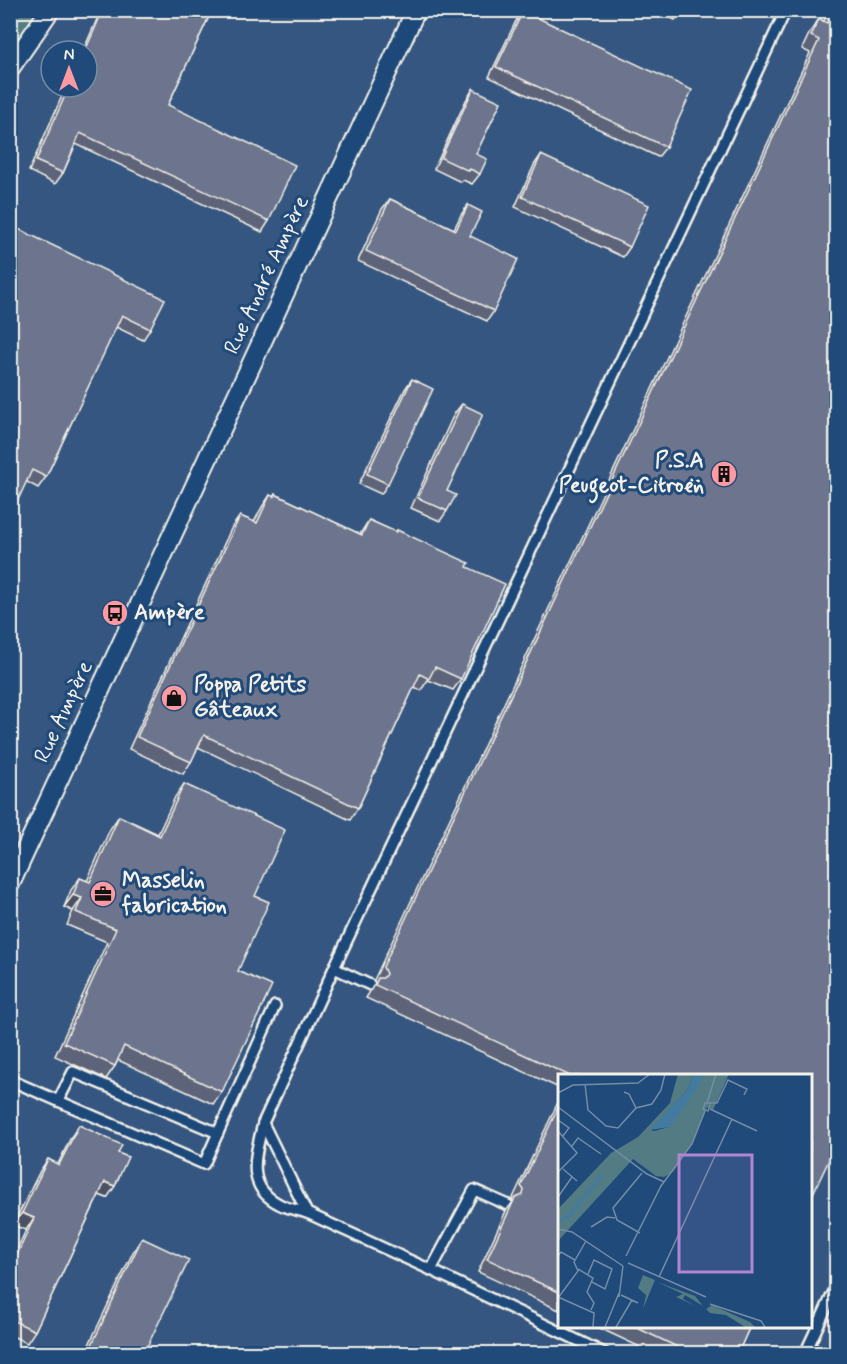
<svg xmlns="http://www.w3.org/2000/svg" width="847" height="1364" font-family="Mynerve,sans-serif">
  <rect width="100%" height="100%" fill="#1f4a7a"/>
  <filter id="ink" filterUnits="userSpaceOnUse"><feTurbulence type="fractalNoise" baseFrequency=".0167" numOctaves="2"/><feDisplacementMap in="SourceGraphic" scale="12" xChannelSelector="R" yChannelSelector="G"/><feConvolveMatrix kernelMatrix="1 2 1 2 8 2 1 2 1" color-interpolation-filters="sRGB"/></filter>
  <g filter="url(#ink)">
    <path fill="#365780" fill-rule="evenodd" d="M 51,11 L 836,11 L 836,1353 L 11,1354 L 11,70 ZM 51,51 L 87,51 L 87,87 L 51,87 ZM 559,1076 L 810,1076 L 810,1326 L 559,1326 Z"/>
    <path fill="#527b83" stroke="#a3b6b6" stroke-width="1.5" d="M 11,11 L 51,11 L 11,70 Z"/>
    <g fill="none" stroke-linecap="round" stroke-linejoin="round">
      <g stroke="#f4f1e8" stroke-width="14">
        <g id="lane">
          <path d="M 334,968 L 786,10"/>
          <path d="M 370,985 L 334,968 L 263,1123 L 307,1213 L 431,1270"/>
          <path d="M 10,1080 L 204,1164 L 275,1006"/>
          <path d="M 58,1101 L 73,1072 L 218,1133"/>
          <path d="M 263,1123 C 256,1155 244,1186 279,1204 C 288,1209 299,1210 307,1213"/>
          <path d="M 508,1205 L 474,1190 L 431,1270 L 606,1354"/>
          <path d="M 822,1354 L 808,1347 L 836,1287"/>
        </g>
      </g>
      <g stroke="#f4f1e8" stroke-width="22">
        <g id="street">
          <path d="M 10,68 L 50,10"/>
          <path d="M 10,884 L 416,10"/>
        </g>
      </g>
      <use href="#lane" stroke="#1f4a7a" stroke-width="9"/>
      <use href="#street" stroke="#1f4a7a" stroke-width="18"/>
    </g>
    <g fill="#5d6479" stroke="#f4f1e8" stroke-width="1.5">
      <path d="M 101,10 L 212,10 L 168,105 L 269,221 L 262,232 L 76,144 L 63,173 L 55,184 L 29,171 L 66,87 L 87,87 L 87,51 L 83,51 Z"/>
      <path d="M 654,10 L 681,10 L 675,20 Z"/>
      <path d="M 830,10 L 837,10 L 810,1076 L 559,1076 L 559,1088 L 366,998 L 375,983 L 374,980 L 810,53 L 802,49 L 810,32 L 819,19 L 824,21 Z"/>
      <path d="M 523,11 L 666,147 L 658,157 L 489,77 L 516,21 Z"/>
      <path d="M 473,89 L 476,154 L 480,174 L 472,184 L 463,180 L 461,182 L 434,169 L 466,100 Z"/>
      <path d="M 541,155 L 630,247 L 623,257 L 515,207 L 534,165 Z"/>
      <path d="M 390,199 L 454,229 L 461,215 L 468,205 L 470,236 L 494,311 L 487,321 L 358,261 L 382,209 Z"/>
      <path d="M 10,228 L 150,329 L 143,340 L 116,327 L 46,477 L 38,488 L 27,482 Z"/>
      <path d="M 412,379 L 388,484 L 381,494 L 359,484 L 405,389 Z"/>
      <path d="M 462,404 L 447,491 L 447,511 L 440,521 L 411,508 L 454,414 Z"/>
      <path d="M 275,494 L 360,534 L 369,520 L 395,532 L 397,530 L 467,567 L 461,679 L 453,690 L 428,680 L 421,690 L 414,687 L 358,808 L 350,820 L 198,747 L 191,762 L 183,774 L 129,749 L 232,527 L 240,516 L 254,522 L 262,507 L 270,495 L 273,497 Z"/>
      <path d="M 184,784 L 255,896 L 238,971 L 222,1092 L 213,1104 L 118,1060 L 115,1066 L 106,1079 L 55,1056 L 107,942 L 67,925 L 73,911 L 64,907 L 71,890 L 80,878 L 87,881 L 110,829 L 119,816 L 158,834 L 175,797 Z"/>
      <path d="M 559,1100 L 559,1310 L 478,1272 L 506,1211 L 513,1202 L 512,1200 Z"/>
      <path d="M 79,1125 L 118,1153 L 107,1198 L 99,1195 L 35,1331 L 27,1343 L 10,1335 L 10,1264 L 26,1230 L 13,1225 L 40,1171 L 48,1159 L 58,1164 L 71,1137 Z"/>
      <path d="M 142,1238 L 144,1353 L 85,1353 L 133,1252 Z"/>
      <path d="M 595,1326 L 750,1326 L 738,1353 L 653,1353 Z"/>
    </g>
    <g fill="#4c5163" stroke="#f4f1e8" stroke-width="1.5">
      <path d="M 73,895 L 82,898 L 73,911 L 64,907 Z"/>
      <path d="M 105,1182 L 115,1186 L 107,1198 L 97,1194 Z"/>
      <path d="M 22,1213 L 34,1218 L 26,1230 L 13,1225 Z"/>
    </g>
    <g fill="#6c748d" stroke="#f4f1e8" stroke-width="1.5">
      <path d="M 103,10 L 212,10 L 168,105 L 295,165 L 269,221 L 80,133 L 63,173 L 36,161 L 69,87 L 87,87 L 87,51 L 85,51 Z"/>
      <path d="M 833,10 L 837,10 L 837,1143 L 810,1200 L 810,1076 L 570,1076 L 375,985 L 378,978 L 383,978 L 386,974 L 383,967 L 819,40 L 811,36 L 819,19 L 827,23 Z"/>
      <path d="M 523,11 L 692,90 L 666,147 L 496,67 Z"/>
      <path d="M 473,89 L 501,102 L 476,154 L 487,159 L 480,174 L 470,169 L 469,171 L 441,158 Z"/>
      <path d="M 541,155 L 649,205 L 630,247 L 522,197 Z"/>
      <path d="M 390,199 L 456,230 L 468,205 L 482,212 L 470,236 L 518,259 L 494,311 L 366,251 Z"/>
      <path d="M 12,226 L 165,299 L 150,329 L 122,315 L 46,477 L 32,470 L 10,517 L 10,229 Z"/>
      <path d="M 412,379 L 433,389 L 388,484 L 367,474 Z"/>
      <path d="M 462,404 L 483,414 L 447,491 L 456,495 L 447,511 L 418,498 Z"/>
      <path d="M 275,494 L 362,535 L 369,520 L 396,532 L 397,530 L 469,563 L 467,567 L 505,584 L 461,679 L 435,667 L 429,679 L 420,674 L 358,808 L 204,735 L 191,762 L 137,737 L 240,516 L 257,523 L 270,495 L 274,497 Z"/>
      <path d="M 184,784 L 285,830 L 255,896 L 269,902 L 238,971 L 272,986 L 222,1092 L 124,1046 L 115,1066 L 64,1043 L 116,929 L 76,912 L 82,898 L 73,895 L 80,878 L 90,882 L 119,816 L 160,836 Z"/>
      <path d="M 559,1106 L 559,1292 L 487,1259 L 515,1198 L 523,1195 L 524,1190 L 521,1186 Z"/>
      <path d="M 79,1125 L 122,1145 L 118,1153 L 128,1157 L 115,1186 L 105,1182 L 35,1331 L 10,1319 L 10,1270 L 34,1218 L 22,1213 L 48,1159 L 59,1165 Z"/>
      <path d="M 142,1238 L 189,1260 L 144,1353 L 88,1353 Z"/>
      <path d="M 633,1326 L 750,1326 L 738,1353 L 690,1353 Z"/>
    </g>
  </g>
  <defs>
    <g id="building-disc" transform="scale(1.35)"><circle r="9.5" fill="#ff9aa2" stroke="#1f4a7a"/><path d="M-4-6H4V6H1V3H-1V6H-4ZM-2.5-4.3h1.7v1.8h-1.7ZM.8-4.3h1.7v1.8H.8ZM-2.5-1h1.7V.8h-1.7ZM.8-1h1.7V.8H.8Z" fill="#111"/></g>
    <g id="bus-disc" transform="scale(1.35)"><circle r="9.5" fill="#ff9aa2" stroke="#1f4a7a"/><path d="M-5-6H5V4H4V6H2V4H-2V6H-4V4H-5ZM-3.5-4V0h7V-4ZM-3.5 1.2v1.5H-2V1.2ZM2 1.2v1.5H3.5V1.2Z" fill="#111"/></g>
    <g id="shop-disc" transform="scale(1.35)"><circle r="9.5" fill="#ff9aa2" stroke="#1f4a7a"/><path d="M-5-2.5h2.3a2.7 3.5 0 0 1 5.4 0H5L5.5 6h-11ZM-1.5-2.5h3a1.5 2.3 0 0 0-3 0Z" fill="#111"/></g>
    <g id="office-disc" transform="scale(1.35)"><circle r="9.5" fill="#ff9aa2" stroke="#1f4a7a"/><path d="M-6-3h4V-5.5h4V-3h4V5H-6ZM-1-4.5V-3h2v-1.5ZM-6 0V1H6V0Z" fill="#111"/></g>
  </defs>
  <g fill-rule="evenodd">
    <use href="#building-disc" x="724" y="474"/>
    <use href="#bus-disc" x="115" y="613"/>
    <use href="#shop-disc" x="174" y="698"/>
    <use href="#office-disc" x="103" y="894"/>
  </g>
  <g text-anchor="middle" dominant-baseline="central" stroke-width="6" stroke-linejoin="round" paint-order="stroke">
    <g font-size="22" fill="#f4f1e8" stroke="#1f4a7a">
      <text transform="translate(267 275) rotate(-65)">Rue André Ampère</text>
      <text transform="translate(64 712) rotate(-65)">Rue Ampère</text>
    </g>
    <g font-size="22" font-weight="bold" fill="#f4f1e8" stroke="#1f4a7a" text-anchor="start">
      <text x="704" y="461" text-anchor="end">P.S.A<tspan x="704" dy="25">Peugeot-Citroën</tspan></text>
      <text x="134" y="613">Ampère</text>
      <text x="194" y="685">Poppa Petits<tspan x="194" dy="25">Gâteaux</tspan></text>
      <text x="122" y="881">Masselin<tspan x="122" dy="25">fabrication</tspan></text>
    </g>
  </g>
  <g transform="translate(558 1074)">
    <rect width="254" height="254" fill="#1f4a7a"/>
    <path d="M 120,0 L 135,0 L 130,15 L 93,56 L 96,57 L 111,53 L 145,0 L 171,0 L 155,36 L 149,33 L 134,70 L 115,98 L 106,103 L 98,102 L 75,85 L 0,167 L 0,135 L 53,79 L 80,63 L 112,29 ZM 85,201 L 97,206 L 85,235 L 88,221 L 80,214 ZM 99,208 L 137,222 L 145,232 L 127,221 L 125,225 L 138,232 L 118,223 L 125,220 ZM 154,231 L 192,248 L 197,253 L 187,253 L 168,241 L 152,239 L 148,235 Z" fill="#527b83"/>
    <path d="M 135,0 L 145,0 L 141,11 L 112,53 L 92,56 L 130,15 Z" fill="#437aa0"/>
    <path fill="none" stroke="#437aa0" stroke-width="3" d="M 0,148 L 12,141 L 44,101"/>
    <path fill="none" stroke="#748da6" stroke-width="1.5" d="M 27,10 L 30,36 L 48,52 L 60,54 L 78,34 L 94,30 L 103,16 L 107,0M 66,18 L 71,20 L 78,34M 0,19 L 15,11 L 80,9 L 92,0M 149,29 L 158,0M 152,31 L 150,37 L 145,35 L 147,29 L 159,29 L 170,6 L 189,15 L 186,21M 0,33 L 89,100 L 106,108M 152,35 L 199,57M 0,46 L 11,54 L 5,62M 0,57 L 19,79 L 0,98M 14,72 L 20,64 L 43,80M 5,95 L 19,107M 0,123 L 14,103M 33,153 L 49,143 L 57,144M 0,155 L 14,158 L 65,192M 82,159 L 59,146 L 55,134 L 84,99M 0,182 L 3,178 L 17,186M 68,182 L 103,112 L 134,70 L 147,37M 70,189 L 148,223M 20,195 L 35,204 L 29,218 L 36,229 L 33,236M 30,200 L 36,186 L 54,195 L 47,215 L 34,208M 101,203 L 174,45M 63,221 L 80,229M 0,223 L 36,239 L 35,253M 61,223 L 65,192M 0,224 L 20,197 L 16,188 L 28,167M 152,230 L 203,247 L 207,253M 47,253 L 61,219M 58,253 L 74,226"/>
    <path fill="#b185d1" fill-opacity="0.15" stroke="#b185d1" stroke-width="3" d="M 121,81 L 194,81 L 194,198 L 121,198 Z"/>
    <rect width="254" height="254" fill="none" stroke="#f4f1e8" stroke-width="3"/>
  </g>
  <rect width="847" height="1364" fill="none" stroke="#1f4a7a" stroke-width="36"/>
  <rect x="18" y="18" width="811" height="1328" fill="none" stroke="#f4f1e8" stroke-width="2" filter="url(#ink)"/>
  <g transform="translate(69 69)"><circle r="28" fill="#1f4a7a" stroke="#748da6" stroke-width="1.5"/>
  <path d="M0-4.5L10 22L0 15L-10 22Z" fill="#ff9aa2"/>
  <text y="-9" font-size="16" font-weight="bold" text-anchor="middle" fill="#f4f1e8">N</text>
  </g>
</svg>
